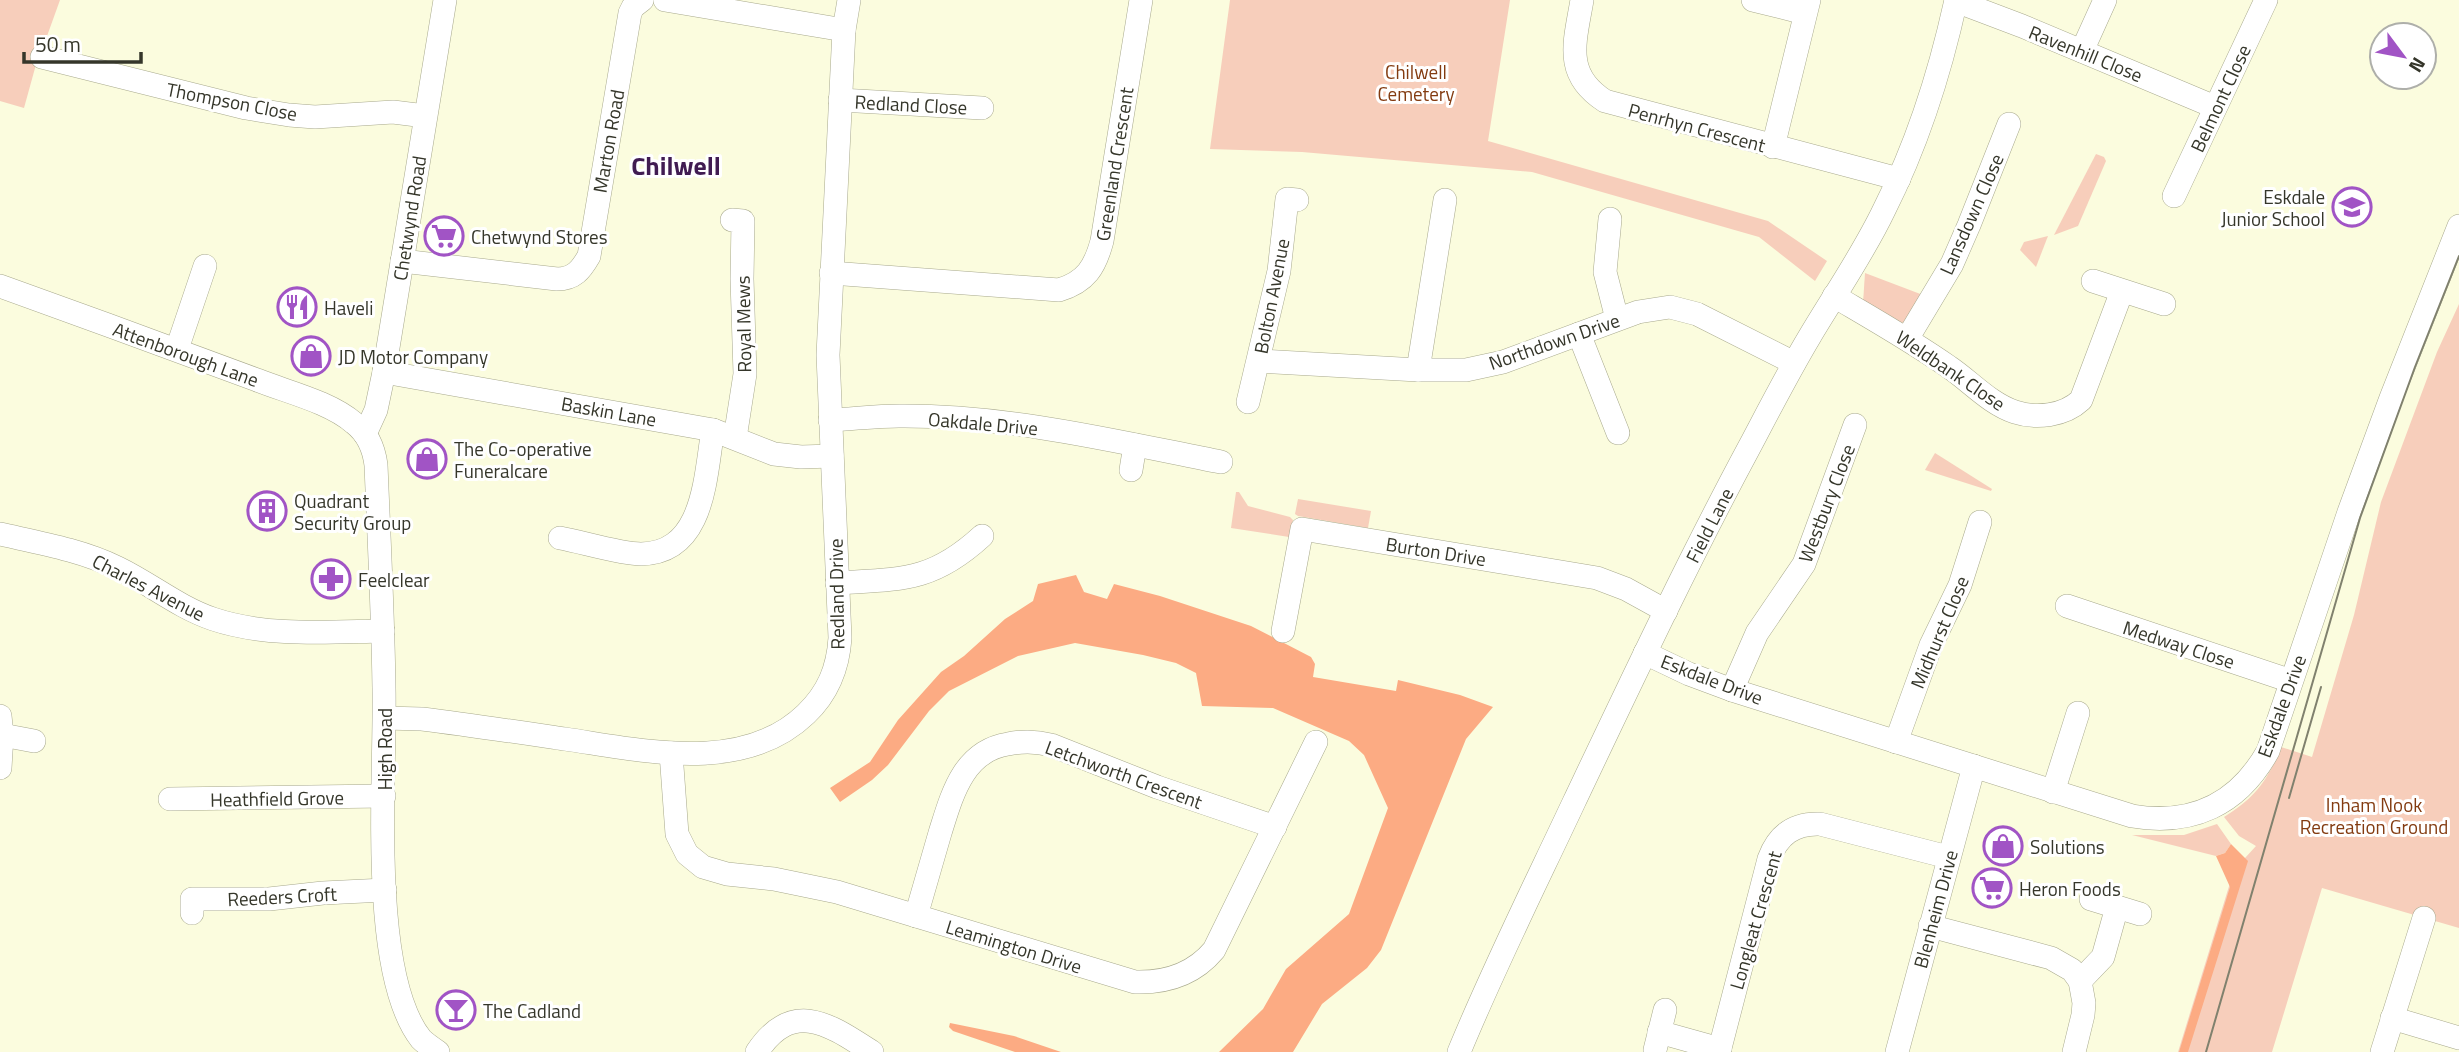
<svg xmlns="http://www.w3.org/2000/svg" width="2459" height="1052" font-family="'Titillium Web',sans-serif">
  <rect width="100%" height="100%" fill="#fbfcde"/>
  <g fill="#f7cebb">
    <path d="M 0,0 L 60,0 L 42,50 L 40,50 L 24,108 L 0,101 Z"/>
    <path d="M 1230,0 L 1510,0 L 1488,141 L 1768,221 L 1827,261 L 1815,281 L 1759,237 L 1532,172 L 1302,152 L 1210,149 Z"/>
    <path d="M 2096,154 L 2104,157 L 2106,161 L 2078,226 L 2054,235 Z"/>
    <path d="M 2048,236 L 2036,267 L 2020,250 L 2024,242 Z"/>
    <path d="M 1865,273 L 1923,295 L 1908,322 L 1900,323 L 1863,303 Z"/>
    <path d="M 2459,304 L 2459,928 L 2322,888 L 2272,1052 L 2178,1052 L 2234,870 L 2256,846 L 2239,836 L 2224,817 C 2255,798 2268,780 2281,747 L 2312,757 L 2354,615 L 2381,502 L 2437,352 Z"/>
    <path d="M 1935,453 L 1992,489 L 1991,491 L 1925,470 Z"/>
    <path d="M 1236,492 L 1239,492 L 1248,506 L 1290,517 L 1293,520 L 1289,537 L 1231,528 Z"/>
    <path d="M 1298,499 L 1371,511 L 1368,528 L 1298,516 L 1295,514 Z"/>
    <path d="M 2217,824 L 2231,844 L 2225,853 L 2216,856 L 2132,835 L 2184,835 Z"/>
  </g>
  <g fill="#fcab83">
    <path d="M 1076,575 L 1084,592 L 1107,599 L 1114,584 L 1160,596 L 1251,626 L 1311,657 L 1315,664 L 1313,677 L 1396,691 L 1398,680 L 1460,695 L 1493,707 L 1466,739 L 1381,950 L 1367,968 L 1322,1004 L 1293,1052 L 1219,1052 L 1263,1009 L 1286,969 L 1349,914 L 1388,808 L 1364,755 L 1349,741 L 1273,708 L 1202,706 L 1196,673 L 1176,663 L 1143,655 L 1075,643 L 1018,656 L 949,691 L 929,711 L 888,765 L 872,780 L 840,802 L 830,788 L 870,762 L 898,720 L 941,672 L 964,656 L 1005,619 L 1033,601 L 1038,584 Z"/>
    <path d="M 2231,844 L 2248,861 L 2188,1052 L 2179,1052 L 2230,887 L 2216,856 L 2225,853 Z"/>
    <path d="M 950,1023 L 1014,1036 L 1061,1052 L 1015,1052 L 953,1031 L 949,1027 Z"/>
  </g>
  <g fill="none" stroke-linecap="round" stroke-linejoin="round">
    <g stroke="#a8a98d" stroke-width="24">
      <g id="minor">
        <path d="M 665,0 L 844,30"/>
        <path d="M 1582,0 C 1575,42 1563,74 1605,101 L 1899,179"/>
        <path d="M 1753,0 L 1805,13"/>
        <path d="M 1956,1 L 2022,26 L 2215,107"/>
        <path d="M 2082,51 L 2105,0"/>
        <path d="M 42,57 L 246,108 L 289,115 L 315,117 L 393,112 L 425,116"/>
        <path d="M 840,100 L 982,108"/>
        <path d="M 1773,147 L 1809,0"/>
        <path d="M 2174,196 L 2266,0"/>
        <path d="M 1610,219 L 1605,272 L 1617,319"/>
        <path d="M 732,220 L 743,221 L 742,279 L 745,374 L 735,438"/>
        <path d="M 402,261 L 557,279 C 574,279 581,270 589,256 L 630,13 L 633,7 L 642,0"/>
        <path d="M 831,273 L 1059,290 C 1086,282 1095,267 1102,241 L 1141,0"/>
        <path d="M 2093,281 L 2164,304"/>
        <path d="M 0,286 C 86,317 171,348 257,380 C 287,392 330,402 354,423 C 367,433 374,449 376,465 C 379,539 383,614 384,688 C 386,774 368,972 421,1039 C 426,1044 432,1048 438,1052"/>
        <path d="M 1834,296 C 1873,319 1912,341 1949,367 C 1970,381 1990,404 2015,412 C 2036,419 2064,416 2081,400 L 2122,291"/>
        <path d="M 1579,334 L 1618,433"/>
        <path d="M 1907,339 L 1952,264 L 1969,225 L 2009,124"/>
        <path d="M 177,349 L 205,266"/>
        <path d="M 1259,361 L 1418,370 L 1466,370 L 1503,362 L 1638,312 L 1670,307 L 1697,314 L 1794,363"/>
        <path d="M 1418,370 L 1445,200"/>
        <path d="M 384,372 L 713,430 L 774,454 L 801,457 L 832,456"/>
        <path d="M 1248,402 L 1279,271 L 1287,199 L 1297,200"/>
        <path d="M 830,420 C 853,419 876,416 899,416 C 1007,415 1115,441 1221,462"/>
        <path d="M 365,434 L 376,410 L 384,372 L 445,0"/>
        <path d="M 1131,470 L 1135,445"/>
        <path d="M 0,534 C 40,543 81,550 118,568 C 151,584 178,607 213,619 C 267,637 327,632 383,631"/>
        <path d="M 560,538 C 582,542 621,554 641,554 C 705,553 705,476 713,430"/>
        <path d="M 837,583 C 901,579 932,582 982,536"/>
        <path d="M 2067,606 L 2291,681"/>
        <path d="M 1283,631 L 1302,529 L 1597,578 L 1626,589 L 1666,611"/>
        <path d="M 1645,653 L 1689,674 L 1732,690 L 2132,816 C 2192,826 2238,805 2268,751 L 2349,512 L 2391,398 L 2459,226"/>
        <path d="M 1732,690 L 1757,633 L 1804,564 L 1855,425"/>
        <path d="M 0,716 L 2,735 L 0,768"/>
        <path d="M 385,718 L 422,719 C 470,725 517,732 565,739 C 641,750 743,775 806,714 C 828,693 838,669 840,638 L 828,355 L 844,30 L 849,0"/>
        <path d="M 2,735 L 34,741"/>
        <path d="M 1896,742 L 1931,645 L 1960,585 L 1980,522"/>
        <path d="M 671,753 L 677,834 L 687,854 L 703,867 L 727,874 L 774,879 L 837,892 L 1135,982 C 1166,983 1194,974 1214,950 L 1316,742"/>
        <path d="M 2053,792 L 2078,713"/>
        <path d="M 170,799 L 384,796"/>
        <path d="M 2091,899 L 2140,914"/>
        <path d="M 192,913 L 192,899 L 269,899 L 323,893 L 385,890"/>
        <path d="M 916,916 C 924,888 932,860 940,833 C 952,795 963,751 1008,744 C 1022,741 1036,741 1051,745 L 1157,787 L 1275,827"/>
        <path d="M 1930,926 L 2051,958 L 2072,970 L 2080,981 L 2084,1003 L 2083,1015 L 2074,1052"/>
        <path d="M 2080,981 L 2103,957 L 2117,907"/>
        <path d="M 2392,1018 L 2459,1038"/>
        <path d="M 1659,1032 L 1720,1049"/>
        <path d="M 1655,1050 L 1665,1010"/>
        <path d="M 757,1052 C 793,998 830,1025 872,1052"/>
        <path d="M 1459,1052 C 1494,967 1535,885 1574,802 C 1631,682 1688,561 1751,444 C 1770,408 1789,371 1810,336 C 1835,294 1863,254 1884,210 C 1918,143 1940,73 1956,0"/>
        <path d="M 1719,1052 L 1769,859 C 1778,835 1794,823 1820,824 L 1948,857"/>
        <path d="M 1897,1052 L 1974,766"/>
        <path d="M 2382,1052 L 2424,918"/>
      </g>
    </g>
    <use href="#minor" stroke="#fff" stroke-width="23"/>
    <g stroke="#80816e" stroke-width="2">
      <path d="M 2289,798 L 2321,687"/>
      <path d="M 2206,1052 L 2360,518 L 2415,367 L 2459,256"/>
    </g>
  </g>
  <defs>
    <g id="school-ring" transform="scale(2.0125)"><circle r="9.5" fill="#fff" stroke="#a154c5" stroke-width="1.5"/><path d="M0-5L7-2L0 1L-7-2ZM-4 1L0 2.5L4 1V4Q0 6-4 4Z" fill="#a154c5"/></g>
    <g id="supermarket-ring" transform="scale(2.0125)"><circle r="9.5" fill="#fff" stroke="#a154c5" stroke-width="1.5"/><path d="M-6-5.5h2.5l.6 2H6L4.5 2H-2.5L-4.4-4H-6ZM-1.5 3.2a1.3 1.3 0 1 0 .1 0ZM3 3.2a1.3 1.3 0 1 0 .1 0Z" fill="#a154c5"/></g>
    <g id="restaurant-ring" transform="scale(2.0125)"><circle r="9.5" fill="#fff" stroke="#a154c5" stroke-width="1.5"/><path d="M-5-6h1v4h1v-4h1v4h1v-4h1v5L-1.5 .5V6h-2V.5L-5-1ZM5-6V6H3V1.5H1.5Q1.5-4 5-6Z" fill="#a154c5"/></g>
    <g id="shop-ring" transform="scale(2.0125)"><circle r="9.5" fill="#fff" stroke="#a154c5" stroke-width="1.5"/><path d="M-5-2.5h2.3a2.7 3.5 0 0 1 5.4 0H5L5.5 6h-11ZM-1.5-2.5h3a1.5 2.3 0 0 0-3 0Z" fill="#a154c5"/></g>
    <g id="building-ring" transform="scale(2.0125)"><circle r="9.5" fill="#fff" stroke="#a154c5" stroke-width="1.5"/><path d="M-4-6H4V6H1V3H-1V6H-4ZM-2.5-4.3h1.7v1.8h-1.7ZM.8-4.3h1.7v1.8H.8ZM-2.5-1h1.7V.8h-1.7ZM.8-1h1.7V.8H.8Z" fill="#a154c5"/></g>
    <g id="pharmacy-ring" transform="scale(2.0125)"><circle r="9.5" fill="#fff" stroke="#a154c5" stroke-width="1.5"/><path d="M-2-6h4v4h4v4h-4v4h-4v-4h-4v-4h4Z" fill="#a154c5"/></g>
    <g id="bar-ring" transform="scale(2.0125)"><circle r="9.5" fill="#fff" stroke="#a154c5" stroke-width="1.5"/><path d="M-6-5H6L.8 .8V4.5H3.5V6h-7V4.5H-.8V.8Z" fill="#a154c5"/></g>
  </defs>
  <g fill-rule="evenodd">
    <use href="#school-ring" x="2352" y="207"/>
    <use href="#supermarket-ring" x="444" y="236"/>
    <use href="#restaurant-ring" x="297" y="307"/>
    <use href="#shop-ring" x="311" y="356"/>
    <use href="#shop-ring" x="427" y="459"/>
    <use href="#building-ring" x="267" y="511"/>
    <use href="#pharmacy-ring" x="331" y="579"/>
    <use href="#shop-ring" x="2003" y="846"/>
    <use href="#supermarket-ring" x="1992" y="888"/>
    <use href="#bar-ring" x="456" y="1010"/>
  </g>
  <g text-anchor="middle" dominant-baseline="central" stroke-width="6" stroke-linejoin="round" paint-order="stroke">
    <g font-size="19" fill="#35362a" stroke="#fff">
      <text transform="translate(2086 53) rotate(22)">Ravenhill Close</text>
      <text transform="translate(2220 98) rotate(-65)">Belmont Close</text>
      <text transform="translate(232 101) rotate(11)">Thompson Close</text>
      <text transform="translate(911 104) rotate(3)">Redland Close</text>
      <text transform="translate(1697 127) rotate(15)">Penrhyn Crescent</text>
      <text transform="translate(608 141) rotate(-80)">Marton Road</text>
      <text transform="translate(1114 164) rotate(-81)">Greenland Crescent</text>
      <text transform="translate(1971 214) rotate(-66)">Lansdown Close</text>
      <text transform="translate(409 218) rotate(-81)">Chetwynd Road</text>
      <text transform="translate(1271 296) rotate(-79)">Bolton Avenue</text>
      <text transform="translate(743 324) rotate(-91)">Royal Mews</text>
      <text transform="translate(1554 341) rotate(-19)">Northdown Drive</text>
      <text transform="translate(186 354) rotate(20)">Attenborough Lane</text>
      <text transform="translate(1951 370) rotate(34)">Weldbank Close</text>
      <text transform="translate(609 411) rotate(10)">Baskin Lane</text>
      <text transform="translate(983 423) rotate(5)">Oakdale Drive</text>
      <text transform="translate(1826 503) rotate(-69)">Westbury Close</text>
      <text transform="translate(1709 525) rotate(-63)">Field Lane</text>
      <text transform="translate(1436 551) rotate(9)">Burton Drive</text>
      <text transform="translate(149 587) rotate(27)">Charles Avenue</text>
      <text transform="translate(836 594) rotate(-91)">Redland Drive</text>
      <text transform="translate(1939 632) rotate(-67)">Midhurst Close</text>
      <text transform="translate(2179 644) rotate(18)">Medway Close</text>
      <text transform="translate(1712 679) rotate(21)">Eskdale Drive</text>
      <text transform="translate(2281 706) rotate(-70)">Eskdale Drive</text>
      <text transform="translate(384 749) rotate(-90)">High Road</text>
      <text transform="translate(1124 774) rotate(20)">Letchworth Crescent</text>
      <text transform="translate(277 798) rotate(-1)">Heathfield Grove</text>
      <text transform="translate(282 896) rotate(-3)">Reeders Croft</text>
      <text transform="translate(1935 909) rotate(-75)">Blenheim Drive</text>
      <text transform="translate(1755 920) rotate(-74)">Longleat Crescent</text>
      <text transform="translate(1014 946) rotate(17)">Leamington Drive</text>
    </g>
    <g font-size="19" fill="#833b10" stroke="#fff">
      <text x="1416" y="71">Chilwell<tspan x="1416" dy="22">Cemetery</tspan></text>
      <text x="2374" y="804">Inham Nook<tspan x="2374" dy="22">Recreation Ground</tspan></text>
    </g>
    <g font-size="19" fill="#35362a" stroke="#fff" text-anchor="start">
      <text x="2325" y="196" text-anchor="end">Eskdale<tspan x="2325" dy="22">Junior School</tspan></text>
      <text x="471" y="236">Chetwynd Stores</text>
      <text x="324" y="307">Haveli</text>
      <text x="338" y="356">JD Motor Company</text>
      <text x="454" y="448">The Co-operative<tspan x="454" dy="22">Funeralcare</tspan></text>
      <text x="294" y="500">Quadrant<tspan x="294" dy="22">Security Group</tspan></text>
      <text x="358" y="579">Feelclear</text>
      <text x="2030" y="846">Solutions</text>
      <text x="2019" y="888">Heron Foods</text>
      <text x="483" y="1010">The Cadland</text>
    </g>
    <g font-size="26" font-weight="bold" fill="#411c52" stroke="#fff">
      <text x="676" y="165">Chilwell</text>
    </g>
  </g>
  <g transform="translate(2403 56) rotate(122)"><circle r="33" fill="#ffffff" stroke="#aeafaa" stroke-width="2"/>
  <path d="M0-5L12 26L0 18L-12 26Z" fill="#a154c5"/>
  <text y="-10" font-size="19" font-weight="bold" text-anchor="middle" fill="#35362a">N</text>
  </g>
  <path d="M24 52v10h117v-10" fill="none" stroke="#35362a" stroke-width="3.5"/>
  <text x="35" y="52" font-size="21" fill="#35362a" stroke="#ffffff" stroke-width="5" paint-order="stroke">50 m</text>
</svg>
